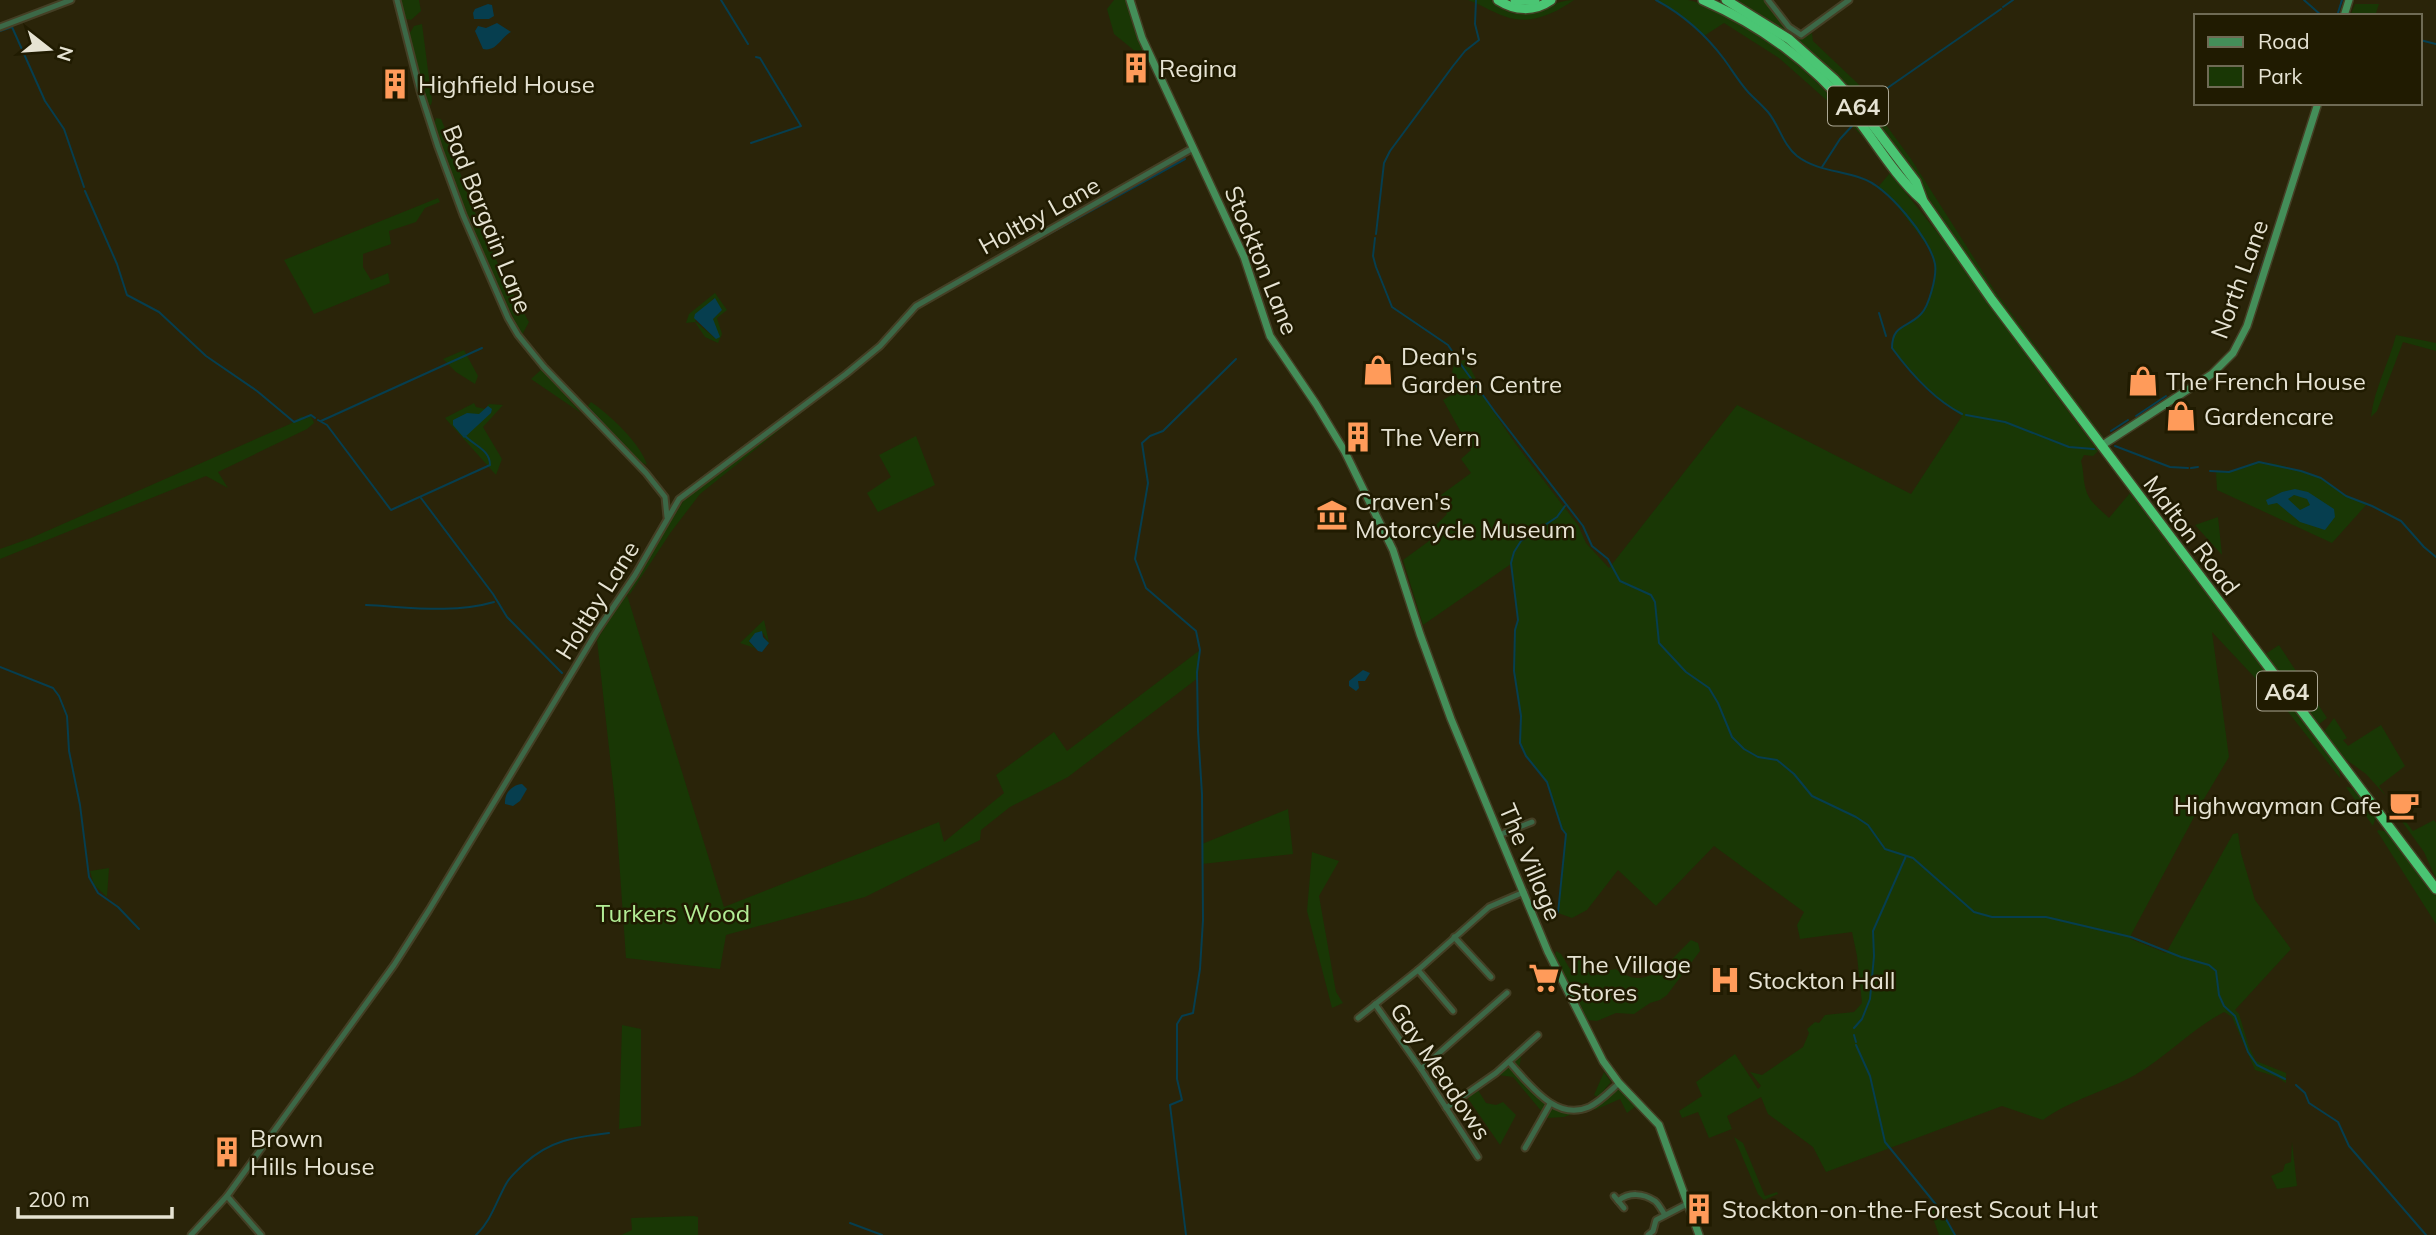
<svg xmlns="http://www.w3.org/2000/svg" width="2436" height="1235" font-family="Mulish,sans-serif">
  <rect width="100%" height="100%" fill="#2a2409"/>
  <g fill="#193705" fill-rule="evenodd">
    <path d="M 400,0 L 419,0 L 421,11 L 411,20 L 406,19 Z"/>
    <path d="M 1114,0 L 1126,0 L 1144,54 L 1141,56 L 1114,34 L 1107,9 Z"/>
    <path d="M 1468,0 L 1491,0 C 1525,32 1543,0 1574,0 C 1556,13 1532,24 1510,18 C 1495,14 1482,5 1468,0 Z"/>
    <path d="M 1656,0 C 1666,0 1678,0 1688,0 C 1700,2 1712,10 1723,15 C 1788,47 1835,96 1878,153 L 1832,105 L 1779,58 L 1724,23 L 1704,36 L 1680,15 Z"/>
    <path d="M 1734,0 L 1764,0 L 1794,36 L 1801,39 L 1812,33 L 1813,41 L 1873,98 L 1875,100 L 1872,106 L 1911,159 L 1995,291 L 2105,439 L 2102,442 L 1989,289 L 1905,163 L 1861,103 L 1781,29 Z"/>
    <path d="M 2355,4 L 2379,4 L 2375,16 L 2350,16 Z"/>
    <path d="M 422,24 L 432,101 L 431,105 L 426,104 L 417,74 L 410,33 L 414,26 Z"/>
    <path d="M 436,118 L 441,119 C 453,145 459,174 470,200 C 487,242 506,283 529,322 L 522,335 L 485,261 L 479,241 L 462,206 L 434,125 Z"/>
    <path d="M 1890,173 L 1960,261 L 2033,365 L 2098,451 L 2093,456 L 2084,455 L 2081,461 C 2084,471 2083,482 2086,490 C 2089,502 2101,510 2109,518 L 2130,493 L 2310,731 L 2339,765 L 2340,778 L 2274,694 L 2272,696 L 2212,632 L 2229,757 L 2201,804 L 2131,935 L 2131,939 L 2166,953 L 2233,834 L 2238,833 L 2241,853 L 2255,900 L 2291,949 L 2235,1010 L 2239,1014 L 2249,1047 L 2256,1061 L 2286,1073 L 2286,1083 L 2277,1077 L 2255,1070 L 2232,1017 L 2224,1012 C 2192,1029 2166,1057 2135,1075 C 2106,1091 2070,1100 2043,1120 L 2002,1106 L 1826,1172 L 1813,1147 L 1768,1114 L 1761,1097 L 1727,1116 L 1732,1129 L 1709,1138 L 1698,1112 L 1682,1118 L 1679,1111 L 1702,1096 L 1696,1082 L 1735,1054 L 1758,1089 L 1761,1086 L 1750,1072 L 1762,1075 L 1803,1047 L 1809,1033 L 1807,1029 L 1815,1022 L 1819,1023 L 1825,1015 L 1854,1012 L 1862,1003 L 1857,956 L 1852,932 L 1800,939 L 1797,925 L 1804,912 L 1714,846 L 1656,906 L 1618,870 L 1587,910 L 1572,918 L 1558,913 L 1566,834 L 1562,829 L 1547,782 L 1526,756 L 1520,743 L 1521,716 L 1514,671 L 1515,630 L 1518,619 L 1511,564 L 1423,625 L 1403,560 L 1440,533 L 1435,526 L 1447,514 L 1443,508 L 1448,504 L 1441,495 L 1471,473 L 1461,459 L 1471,450 L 1443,400 L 1465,387 L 1452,372 L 1455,361 L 1466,360 L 1476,379 L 1474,383 L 1515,443 L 1578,525 L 1586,543 L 1609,568 L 1737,405 L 1911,494 L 1962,416 C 1934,397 1913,375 1892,348 C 1893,322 1910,328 1922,313 C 1926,308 1928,299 1931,293 C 1942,259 1927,245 1907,219 C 1899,208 1889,195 1878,187 Z"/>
    <path d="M 438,198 L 440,202 L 425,208 L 416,222 L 389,231 L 391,244 L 363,254 L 363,267 L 371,280 L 388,273 L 390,283 L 314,314 L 284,260 Z"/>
    <path d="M 715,293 L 727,310 L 717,318 L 722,334 L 718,343 L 705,337 L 695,322 L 686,323 L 689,314 ZM 714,298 L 722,310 L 713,319 L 716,339 L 695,321 Z"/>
    <path d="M 2396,335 L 2436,343 L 2436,351 L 2403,342 L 2377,411 L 2371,417 C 2374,389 2389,363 2396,335 Z"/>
    <path d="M 464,350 L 478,376 L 475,384 L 456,372 L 443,359 Z"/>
    <path d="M 542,369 L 581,413 L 531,379 Z"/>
    <path d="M 591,402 C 609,414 641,444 647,465 L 641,462 L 587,407 Z"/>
    <path d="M 474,403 L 476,407 L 485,409 L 489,404 L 503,405 L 483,427 L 502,459 L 496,475 L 445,418 Z"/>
    <path d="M 798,415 L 700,494 L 671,532 L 630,594 L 627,595 L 724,907 L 939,822 L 944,842 L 1004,793 L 996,775 L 1054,732 L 1067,751 L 1200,650 L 1198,678 L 1068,777 L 1010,807 L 981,830 L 980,840 L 865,897 L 726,935 L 720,969 L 626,958 L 615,802 L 597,640 L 684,500 L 717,473 Z"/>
    <path d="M 302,416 L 304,419 L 311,416 L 314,423 L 307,429 L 218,472 L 228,488 L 206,476 L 0,559 L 0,549 L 31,538 L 290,424 Z"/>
    <path d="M 916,436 L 935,485 L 878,512 L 867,493 L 891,477 L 879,455 Z"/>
    <path d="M 2256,462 L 2276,464 L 2301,471 L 2321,478 L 2346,496 L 2367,504 L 2332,543 L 2217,490 L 2216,472 L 2229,472 Z"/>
    <path d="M 2218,517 L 2222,555 L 2195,525 Z"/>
    <path d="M 764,620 L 769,643 L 763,633 L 749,642 L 755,648 L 740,643 Z"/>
    <path d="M 2279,645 L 2327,718 L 2318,725 L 2264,655 Z"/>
    <path d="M 2334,718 L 2347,738 L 2343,740 L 2348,746 L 2381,725 L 2405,766 L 2379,786 L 2386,796 L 2366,774 L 2340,755 L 2323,733 Z"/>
    <path d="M 2346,787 C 2360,788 2368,805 2376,816 L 2373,826 Z"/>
    <path d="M 1288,809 L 1293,854 L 1202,864 L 1202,844 Z"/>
    <path d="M 2396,809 L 2413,831 L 2434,820 L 2436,823 L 2436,879 L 2424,852 L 2395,812 Z"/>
    <path d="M 2379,830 L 2388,832 L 2436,893 L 2436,924 L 2377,831 Z"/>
    <path d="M 1312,852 L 1339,861 L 1319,896 L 1336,992 L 1343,1003 L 1332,1008 L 1307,911 Z"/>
    <path d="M 109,868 L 107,897 L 94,885 L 90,871 Z"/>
    <path d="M 1691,940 L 1698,943 L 1700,951 L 1667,995 L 1660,1000 L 1650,1003 L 1634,1014 L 1616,1013 L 1597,1021 L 1587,1020 L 1555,955 L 1556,951 L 1561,954 L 1570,969 C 1577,965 1578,957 1586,954 L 1583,968 C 1600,982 1599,970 1616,969 C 1647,994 1669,961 1691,940 Z"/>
    <path d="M 622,1025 L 641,1029 L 641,1126 L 619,1129 Z"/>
    <path d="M 1522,1051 L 1518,1075 L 1550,1108 L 1575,1113 L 1564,1117 L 1547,1118 L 1513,1077 L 1498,1075 Z"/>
    <path d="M 1604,1072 L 1611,1082 L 1598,1097 L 1594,1095 Z"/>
    <path d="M 1618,1089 L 1637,1105 L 1627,1113 L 1620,1099 L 1595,1110 L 1594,1107 Z"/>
    <path d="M 1478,1090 L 1486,1103 L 1496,1105 L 1503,1102 L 1516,1115 L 1500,1145 L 1467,1097 Z"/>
    <path d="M 1734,1137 L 1743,1143 L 1765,1196 L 1777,1192 L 1778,1194 L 1764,1200 L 1758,1194 Z"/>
    <path d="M 2292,1142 L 2297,1186 L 2277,1189 L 2271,1176 L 2283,1171 L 2285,1164 L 2291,1162 Z"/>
    <path d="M 1936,1205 L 1955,1235 L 1939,1235 L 1929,1207 Z"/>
    <path d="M 694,1216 L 698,1217 L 698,1235 L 621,1235 L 632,1230 L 631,1218 Z"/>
  </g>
  <g fill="#063e4f" fill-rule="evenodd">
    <path d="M 488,4 L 492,5 L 494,16 L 489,19 L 474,19 L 473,13 L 475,9 Z"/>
    <path d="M 497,23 L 511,32 C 501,37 497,52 483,49 L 475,31 L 478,26 L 486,28 Z"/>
    <path d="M 715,298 L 722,310 L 713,319 L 720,337 L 716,339 L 694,318 L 695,314 Z"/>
    <path d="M 488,406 L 492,409 L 491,413 L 464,438 L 453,425 L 453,420 L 467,413 L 479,414 Z"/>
    <path d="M 2295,489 L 2308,492 L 2334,509 L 2335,517 L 2325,530 L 2300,522 L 2277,503 L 2268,505 L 2266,500 L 2282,492 ZM 2294,495 L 2307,499 L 2310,505 L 2300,510 L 2288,499 Z"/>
    <path d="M 762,631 L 763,637 L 769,643 L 762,652 L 758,651 L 749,641 L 755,633 Z"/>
    <path d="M 1363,670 L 1370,673 L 1365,681 L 1358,681 L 1359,688 L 1356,691 L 1349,686 L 1349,681 Z"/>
    <path d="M 522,784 L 527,789 L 520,801 L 513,806 L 505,804 C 504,793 512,785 522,784 Z"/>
  </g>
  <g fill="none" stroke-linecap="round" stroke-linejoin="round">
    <g stroke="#063e4f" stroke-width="2">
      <path d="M 721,0 L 748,44"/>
      <path d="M 1656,0 C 1682,14 1706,35 1724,59 C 1732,70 1739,82 1749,93 C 1755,99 1762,105 1768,112 C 1779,125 1783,145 1797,156 C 1817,171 1839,170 1861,178 C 1887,186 1930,238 1935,264 C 1937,276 1929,306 1921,314 C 1908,328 1892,324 1892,348 C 1911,374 1933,399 1962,414"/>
      <path d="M 2304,0 L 2322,16"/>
      <path d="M 2003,7 L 2013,0"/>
      <path d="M 2337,16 L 2342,0"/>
      <path d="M 0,31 L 12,27 L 45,101 L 64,129 L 84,187"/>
      <path d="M 2420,40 L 2436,44"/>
      <path d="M 1873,98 L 2001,9"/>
      <path d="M 1868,103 L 1869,101"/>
      <path d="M 751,143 L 801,126 L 760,58 L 756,57"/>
      <path d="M 1822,167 L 1840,139 L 1852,126"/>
      <path d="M 85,191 L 117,264 L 127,295 L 159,312 L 206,356 L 257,391 L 294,422 L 311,415 L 315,418"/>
      <path d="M 1376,234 L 1384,163 L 1390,151 L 1453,66 L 1465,51 L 1479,40 L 1475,24 L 1476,0"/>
      <path d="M 1375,238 L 1373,256 L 1376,267 L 1392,307 L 1448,345 L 1456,357"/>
      <path d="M 998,262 L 1185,159"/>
      <path d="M 2255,287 L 2278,217"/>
      <path d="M 1879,313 L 1886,336"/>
      <path d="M 1457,359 L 1495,412 L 1583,526 L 1592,546 L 1608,559 L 1620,581 L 1651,595 L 1655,602 L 1659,643 L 1686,672 L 1709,688 L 1718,703 L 1732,737 L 1744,749 L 1758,757 L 1777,760 L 1794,774 L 1812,796 L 1856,817 L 1868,825 L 1885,849 L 1913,858 L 1974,912 L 1992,917 L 2046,917 L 2131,937 L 2181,957 L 2209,965 L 2216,971 L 2219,995 L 2224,1006 L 2235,1016 L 2248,1052 L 2257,1065 L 2285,1079"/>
      <path d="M 588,408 L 641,464"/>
      <path d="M 1966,415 L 2005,422 L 2069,447 L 2094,449"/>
      <path d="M 2136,416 L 2166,396"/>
      <path d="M 318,420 L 327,425 L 391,510 L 490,465 C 490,450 475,446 465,436"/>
      <path d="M 321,421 L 482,348"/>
      <path d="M 2111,431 L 2128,420"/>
      <path d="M 2115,446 L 2170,467 L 2188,468"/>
      <path d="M 2191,468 L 2198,467"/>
      <path d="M 2210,471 L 2229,472 L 2259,462 L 2301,471 L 2321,478 L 2346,496 L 2372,506 L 2401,521 L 2424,547 L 2436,557"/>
      <path d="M 421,498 L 493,594 L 507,617 L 562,673"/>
      <path d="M 366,605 C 408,607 453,614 494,602"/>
      <path d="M 0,667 L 53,688 L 59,696 L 67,716 L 69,751 L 80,805 L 89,877 L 98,893 L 118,907 L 139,929"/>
      <path d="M 1558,913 L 1566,834 L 1562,829 L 1547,782 L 1526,756 L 1520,743 L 1521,716 L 1514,671 L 1515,630 L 1518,620 L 1511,563 L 1514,552 L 1521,541 L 1557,517 L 1565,506"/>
      <path d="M 1854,1028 L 1862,1019 L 1870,999 L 1874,956 L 1873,931 L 1906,856"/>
      <path d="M 1854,1035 L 1856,1042"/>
      <path d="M 1856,1045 L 1870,1076 L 1885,1142 L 1942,1212 L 1955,1235"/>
      <path d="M 2296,1085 L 2305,1093 L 2309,1103 L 2338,1122 L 2349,1146 L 2426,1235"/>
      <path d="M 850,1223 L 882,1235"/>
      <path d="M 476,1235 C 491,1221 496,1202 506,1184 C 511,1175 517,1171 524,1164 C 550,1140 575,1137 609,1133"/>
      <path d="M 1186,1235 L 1170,1105 L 1182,1100 L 1177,1079 L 1177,1024 L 1182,1016 L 1193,1013 L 1200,969 L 1203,920 L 1202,794 L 1198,731 L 1197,672 L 1200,650 L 1196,631 L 1146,588 L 1135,559 L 1148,483 L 1142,443 L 1150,436 L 1163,431 L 1236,359"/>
    </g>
    <g stroke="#443f25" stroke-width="9">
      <g id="street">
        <path d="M 397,0 L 420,91 L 438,147 L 463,215 L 508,318 L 518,335 L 544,367 L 646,473 L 665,497 L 667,517"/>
        <path d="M 1768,0 L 1789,27 L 1801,35 L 1849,0"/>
        <path d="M 0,27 L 71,0"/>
        <path d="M 1499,835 L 1532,822"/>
        <path d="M 1454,937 L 1491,977"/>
        <path d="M 1418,970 L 1453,1011"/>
        <path d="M 1375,1004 L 1421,1069 L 1478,1157"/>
        <path d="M 1358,1018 L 1418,970 L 1489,907 L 1524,892"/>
        <path d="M 1509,1062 C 1529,1083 1555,1122 1589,1107 C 1600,1102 1610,1091 1619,1083"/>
        <path d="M 1421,1069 L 1507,993"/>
        <path d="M 1446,1108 L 1496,1073 L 1538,1035"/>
        <path d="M 1525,1148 L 1550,1104"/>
        <path d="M 227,1196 L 261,1235"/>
        <path d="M 1614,1196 L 1624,1208"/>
        <path d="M 1618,1201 C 1629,1192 1643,1193 1655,1201 C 1659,1204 1662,1211 1665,1215"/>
        <path d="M 191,1235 L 227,1196 L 394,965 L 429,910 L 597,631 L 635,575 L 679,499 L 846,374 L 880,346 L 916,306 L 1193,148"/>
        <path d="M 1648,1235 L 1653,1231 L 1656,1220 L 1687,1204"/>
      </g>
    </g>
    <g stroke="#443f25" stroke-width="10">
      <g id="secondary">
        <path d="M 1130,0 L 1142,38 L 1244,257 L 1270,336 L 1316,404 L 1345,452 L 1393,550 L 1420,634 L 1451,719 L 1548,952 L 1603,1061 L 1619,1083 L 1659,1125 L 1699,1235"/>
        <path d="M 2344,16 L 2349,0"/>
        <path d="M 2101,446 L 2212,374 L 2233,353 L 2247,326 L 2318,103"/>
      </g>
    </g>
    <g stroke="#443f25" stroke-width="12">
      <g id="highway">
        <path d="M 1498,0 C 1515,11 1534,12 1551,0"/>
        <path d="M 1515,0 L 1535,0"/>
        <path d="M 1703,0 C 1760,25 1813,63 1852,112 C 1875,141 1894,175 1922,200"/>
        <path d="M 1726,0 L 1789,39 L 1834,79 L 1856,103 L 1916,182 L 1923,201 L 1992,300 L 2436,889"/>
      </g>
    </g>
    <use href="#street" stroke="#3c6847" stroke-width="5"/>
    <use href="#secondary" stroke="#448e59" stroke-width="7"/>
    <use href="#highway" stroke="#4ac573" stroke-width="9"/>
  </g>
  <defs>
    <g id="building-bare" transform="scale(2.415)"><path d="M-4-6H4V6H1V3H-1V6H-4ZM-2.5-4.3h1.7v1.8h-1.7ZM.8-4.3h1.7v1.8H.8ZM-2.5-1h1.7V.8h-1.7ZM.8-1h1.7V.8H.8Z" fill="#ff9b5a" stroke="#201b01" stroke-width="2.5" paint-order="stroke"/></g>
    <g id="shop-bare" transform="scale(2.415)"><path d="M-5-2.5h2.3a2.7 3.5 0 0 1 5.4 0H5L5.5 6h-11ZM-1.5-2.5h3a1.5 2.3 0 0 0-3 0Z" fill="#ff9b5a" stroke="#201b01" stroke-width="2.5" paint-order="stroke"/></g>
    <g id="museum-bare" transform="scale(2.415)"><path d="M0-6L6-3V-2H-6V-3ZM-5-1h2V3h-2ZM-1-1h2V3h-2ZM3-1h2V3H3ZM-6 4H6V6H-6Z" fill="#ff9b5a" stroke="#201b01" stroke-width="2.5" paint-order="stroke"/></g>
    <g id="cafe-bare" transform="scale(2.415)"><path d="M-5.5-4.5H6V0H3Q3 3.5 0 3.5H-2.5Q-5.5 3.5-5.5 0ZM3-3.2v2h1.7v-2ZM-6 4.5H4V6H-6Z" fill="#ff9b5a" stroke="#201b01" stroke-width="2.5" paint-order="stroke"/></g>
    <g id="supermarket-bare" transform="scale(2.415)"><path d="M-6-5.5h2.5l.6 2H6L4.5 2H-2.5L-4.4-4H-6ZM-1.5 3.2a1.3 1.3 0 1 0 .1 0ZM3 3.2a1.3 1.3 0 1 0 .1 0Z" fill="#ff9b5a" stroke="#201b01" stroke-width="2.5" paint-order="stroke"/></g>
    <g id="hospital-bare" transform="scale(2.415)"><path d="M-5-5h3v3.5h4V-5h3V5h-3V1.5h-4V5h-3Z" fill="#ff9b5a" stroke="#201b01" stroke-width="2.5" paint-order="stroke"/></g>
  </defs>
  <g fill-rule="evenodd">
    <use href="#building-bare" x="1136" y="68"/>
    <use href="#building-bare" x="395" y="84"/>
    <use href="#shop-bare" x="1378" y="370"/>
    <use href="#shop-bare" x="2143" y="381"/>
    <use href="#shop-bare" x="2181" y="416"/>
    <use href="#building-bare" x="1358" y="437"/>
    <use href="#museum-bare" x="1332" y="515"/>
    <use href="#cafe-bare" x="2404" y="805"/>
    <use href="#supermarket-bare" x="1544" y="978"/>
    <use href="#hospital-bare" x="1725" y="980"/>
    <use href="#building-bare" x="227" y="1152"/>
    <use href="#building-bare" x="1699" y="1209"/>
  </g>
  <g text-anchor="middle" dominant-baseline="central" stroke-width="5" stroke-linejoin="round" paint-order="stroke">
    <g fill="#201b01" stroke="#aba794" stroke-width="2">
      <rect x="1828" y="86.5" width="60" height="39" rx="5"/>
      <rect x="2257" y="671.5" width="60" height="39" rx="5"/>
    </g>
    <g font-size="23" font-weight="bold" fill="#e6e3d3">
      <text x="1858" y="106">A64</text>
      <text x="2287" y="691">A64</text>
    </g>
    <g font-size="24" fill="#e6e3d3" stroke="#201b01" text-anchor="start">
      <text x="1159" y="68">Regina</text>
      <text x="418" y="84">Highfield House</text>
      <text x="1401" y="356">Dean's<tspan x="1401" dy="28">Garden Centre</tspan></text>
      <text x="2166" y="381">The French House</text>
      <text x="2204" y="416">Gardencare</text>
      <text x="1381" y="437">The Vern</text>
      <text x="1355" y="501">Craven's<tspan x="1355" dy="28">Motorcycle Museum</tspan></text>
      <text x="2381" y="805" text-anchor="end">Highwayman Cafe</text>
      <text x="1567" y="964">The Village<tspan x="1567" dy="28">Stores</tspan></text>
      <text x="1748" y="980">Stockton Hall</text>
      <text x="250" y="1138">Brown<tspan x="250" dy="28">Hills House</tspan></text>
      <text x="1722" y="1209">Stockton-on-the-Forest Scout Hut</text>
    </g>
    <g font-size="24" fill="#e6e3d3" stroke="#201b01">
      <text transform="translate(1039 215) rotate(-29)">Holtby Lane</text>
      <text transform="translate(488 219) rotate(68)">Bad Bargain Lane</text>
      <text transform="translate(1262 260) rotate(68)">Stockton Lane</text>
      <text transform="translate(2239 279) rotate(-70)">North Lane</text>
      <text transform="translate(2192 535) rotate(53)">Malton Road</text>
      <text transform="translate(597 600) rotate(-58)">Holtby Lane</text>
      <text transform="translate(1531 862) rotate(67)">The Village</text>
      <text transform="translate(1441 1071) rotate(56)">Gay Meadows</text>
    </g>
    <g font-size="24" fill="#b2ed95" stroke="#201b01">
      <text x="673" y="913">Turkers Wood</text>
    </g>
  </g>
  <rect x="2194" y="14" width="228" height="91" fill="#201b01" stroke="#6f6b55" stroke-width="2"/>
  <rect x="2208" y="37" width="35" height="10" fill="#448e59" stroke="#6f6b55" stroke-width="2"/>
  <text x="2258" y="49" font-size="21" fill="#e6e3d3">Road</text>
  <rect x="2208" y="66" width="35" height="21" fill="#193705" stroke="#6f6b55" stroke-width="2"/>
  <text x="2258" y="84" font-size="21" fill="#e6e3d3">Park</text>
  <g transform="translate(49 49) rotate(107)" stroke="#201b01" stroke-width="5" paint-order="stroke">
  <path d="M0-5L12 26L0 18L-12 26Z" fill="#e6e3d3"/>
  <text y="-10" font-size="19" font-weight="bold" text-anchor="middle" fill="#e6e3d3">N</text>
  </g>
  <path d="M18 1207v10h154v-10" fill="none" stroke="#e6e3d3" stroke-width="3.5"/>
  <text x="28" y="1207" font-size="21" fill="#e6e3d3" stroke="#201b01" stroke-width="5" paint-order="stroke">200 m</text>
</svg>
